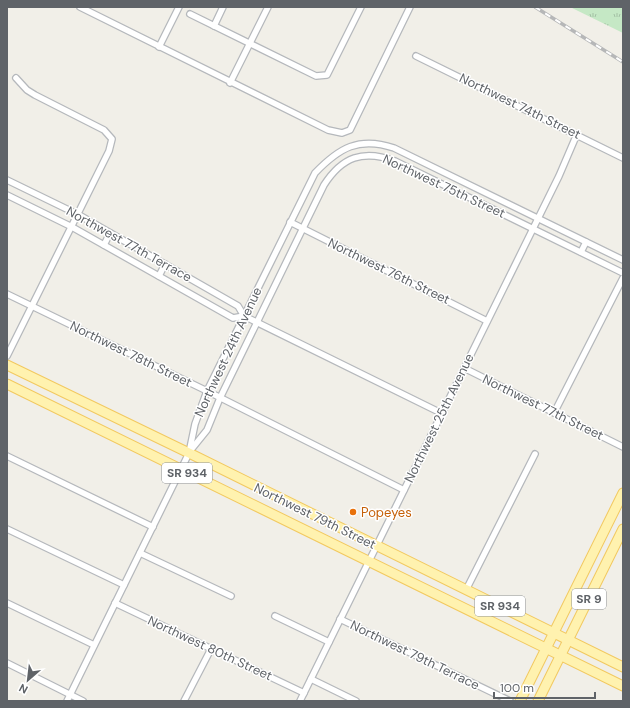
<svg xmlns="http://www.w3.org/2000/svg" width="630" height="708" font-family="'DM Sans',sans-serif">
  <defs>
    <pattern id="park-tufts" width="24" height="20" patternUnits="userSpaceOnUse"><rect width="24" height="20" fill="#c5e8c5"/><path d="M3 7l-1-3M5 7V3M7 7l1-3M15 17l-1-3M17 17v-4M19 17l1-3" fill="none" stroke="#a3c0a4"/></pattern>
  </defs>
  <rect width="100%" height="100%" fill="#f1efe8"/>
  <path fill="url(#park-tufts)" d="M 570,7 L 623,7 L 623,33 Z"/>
  <path fill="#c5e8c5" d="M 606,7 L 623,7 L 623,15 Z"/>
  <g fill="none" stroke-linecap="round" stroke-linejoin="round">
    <g stroke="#b5b8bc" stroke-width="8">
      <g id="minor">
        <path d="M 80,7 L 328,130 L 342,133 L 350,130 L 410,7"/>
        <path d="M 190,14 L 316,76 L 327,75 L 361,7"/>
        <path d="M 214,26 L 223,7"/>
        <path d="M 159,47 L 179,7"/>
        <path d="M 416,56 L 623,158"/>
        <path d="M 230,83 L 268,7"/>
        <path d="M 7,180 L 79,215 L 238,306 L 244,316 L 441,413"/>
        <path d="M 7,195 L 72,227 L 233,318 L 244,316"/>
        <path d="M 290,222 L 487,321"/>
        <path d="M 104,245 L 110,233"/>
        <path d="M 581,252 L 586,242"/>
        <path d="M 159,276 L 165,264"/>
        <path d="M 7,294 L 207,391 L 404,490"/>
        <path d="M 7,356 L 109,151 L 112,139 L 104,130 L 35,95 L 27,90 L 16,78"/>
        <path d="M 464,368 L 623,447"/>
        <path d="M 554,413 L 623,278"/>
        <path d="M 190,451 L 207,430 L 220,398 L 324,185 C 342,157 363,149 395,161 L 623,273"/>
        <path d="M 7,456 L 153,527"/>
        <path d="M 7,529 L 124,585"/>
        <path d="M 140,553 L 231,596"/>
        <path d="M 466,590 L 535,454"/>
        <path d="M 7,603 L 94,645"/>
        <path d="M 115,603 L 304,693"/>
        <path d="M 275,616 L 329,642"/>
        <path d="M 340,619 L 510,701"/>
        <path d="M 7,663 L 83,701"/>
        <path d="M 311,679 L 356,701"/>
        <path d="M 67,701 L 189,453 L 195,424 L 207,391 L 315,173 C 339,148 359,136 394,148 L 623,260"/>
        <path d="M 184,701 L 211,649"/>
        <path d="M 300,701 L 559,176 L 577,134"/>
      </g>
    </g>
    <g stroke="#f2c960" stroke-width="11">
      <g id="primary">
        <path d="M 7,365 L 189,453 L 623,667"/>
        <path d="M 7,384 L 623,686"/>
        <path d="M 520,701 L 623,493"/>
        <path d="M 538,701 L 623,529"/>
      </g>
    </g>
    <use href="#minor" stroke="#fff" stroke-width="5.5"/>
    <use href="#primary" stroke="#fff2af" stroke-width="9"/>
    <g stroke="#b6b7b8" stroke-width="3.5">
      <path id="rail" d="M 535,7 L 623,62"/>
    </g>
    <use href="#rail" stroke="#fff" stroke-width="2" stroke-dasharray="6" stroke-linecap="butt"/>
  </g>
  <circle fill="#e8710a" stroke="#fff" stroke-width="1.5" cx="353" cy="512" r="4"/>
  <g text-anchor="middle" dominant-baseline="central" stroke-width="3" stroke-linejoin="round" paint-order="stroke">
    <g fill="#fff" stroke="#8f9295" stroke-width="1">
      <rect x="162" y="463" width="50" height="20" rx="3"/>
      <rect x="572" y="589" width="34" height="20" rx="3"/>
      <rect x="475" y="596" width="50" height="20" rx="3"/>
    </g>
    <g font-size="12" font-weight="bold" fill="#5f6368">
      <text x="187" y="473">SR 934</text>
      <text x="589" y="599">SR 9</text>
      <text x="500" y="606">SR 934</text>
    </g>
    <g font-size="13" fill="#5f6368" stroke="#fff">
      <text transform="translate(520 106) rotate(26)">Northwest 74th Street</text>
      <text transform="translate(444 186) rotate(25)">Northwest 75th Street</text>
      <text transform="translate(129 244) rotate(29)">Northwest 77th Terrace</text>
      <text transform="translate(389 271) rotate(26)">Northwest 76th Street</text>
      <text transform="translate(228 352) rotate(-65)">Northwest 24th Avenue</text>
      <text transform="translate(131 354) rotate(26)">Northwest 78th Street</text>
      <text transform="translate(543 407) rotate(26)">Northwest 77th Street</text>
      <text transform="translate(439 418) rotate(-64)">Northwest 25th Avenue</text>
      <text transform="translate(315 516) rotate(26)">Northwest 79th Street</text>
      <text transform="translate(210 648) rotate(25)">Northwest 80th Street</text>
      <text transform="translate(415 655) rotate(26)">Northwest 79th Terrace</text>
    </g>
    <g font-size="13" fill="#c56008" stroke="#fff" text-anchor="start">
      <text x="361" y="512">Popeyes</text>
    </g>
  </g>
  <rect width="630" height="708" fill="none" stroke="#5f6368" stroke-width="16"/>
  <g transform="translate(28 680) rotate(208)" stroke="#ffffff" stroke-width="3" paint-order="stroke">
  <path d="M0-3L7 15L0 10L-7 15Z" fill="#5f6368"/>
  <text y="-6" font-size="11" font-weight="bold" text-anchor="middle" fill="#5f6368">N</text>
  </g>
  <path d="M494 692v6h101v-6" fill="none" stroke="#5f6368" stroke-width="2"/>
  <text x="500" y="692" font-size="12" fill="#5f6368" stroke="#ffffff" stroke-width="3" paint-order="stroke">100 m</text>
</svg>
